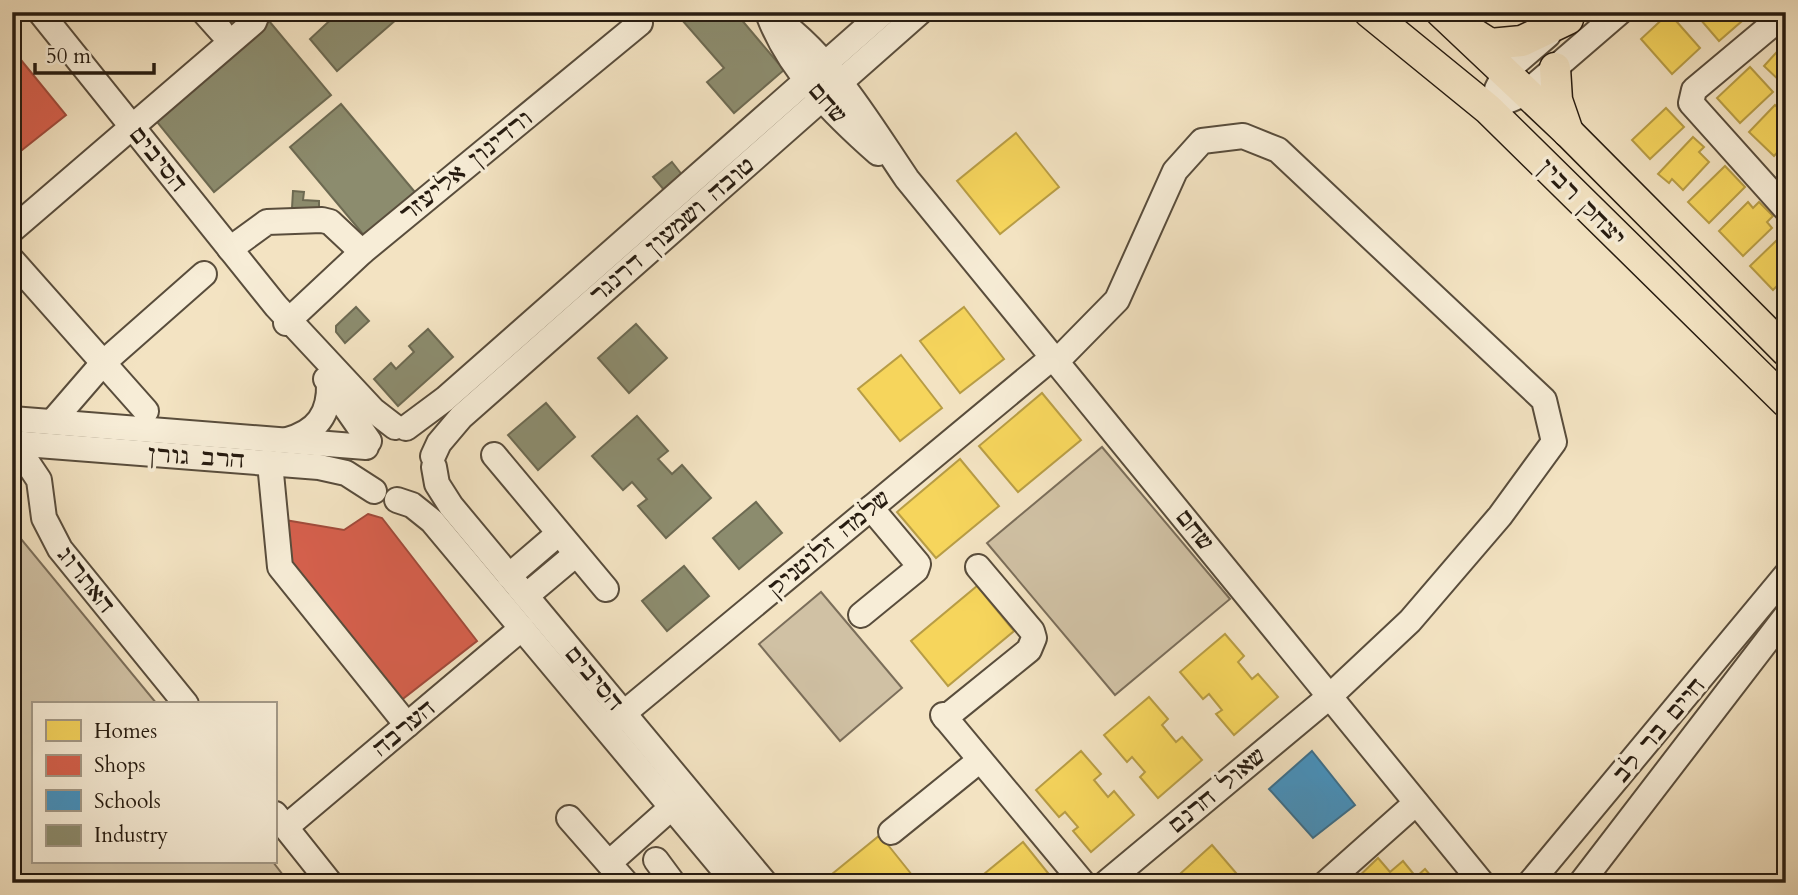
<svg xmlns="http://www.w3.org/2000/svg" width="1798" height="895" font-family="Cardo,'Frank Ruhl Libre',serif">
  <rect width="100%" height="100%" fill="#f3e3c2"/>
  <filter id="stains"><feTurbulence type="fractalNoise" baseFrequency=".00286" numOctaves="4"/><feColorMatrix values="0 0 0 0 .2 0 0 0 0 .09 0 0 0 0 .02 0 0 0 .5 -.17"/></filter>
  <radialGradient id="worn" r=".72"><stop offset=".6" stop-color="#630" stop-opacity="0"/><stop offset="1" stop-color="#630" stop-opacity=".3"/></radialGradient>
  <g fill="#d0c1a4" stroke="#7b6e5a" stroke-width="2">
    <path d="M 1102,447 L 1230,599 L 1115,695 L 987,543 Z"/>
    <path d="M 12,520 L 21,539 L 157,704 L 33,704 L 33,862 L 273,862 L 289,883 L 12,883 Z"/>
    <path d="M 821,592 L 902,688 L 840,741 L 759,644 Z"/>
  </g>
  <g fill="#f6d55c" stroke="#b89d45" stroke-width="2">
    <path d="M 1694,12 L 1735,12 L 1742,21 L 1719,41 Z"/>
    <path d="M 1669,13 L 1700,48 L 1672,74 L 1641,39 Z"/>
    <path d="M 1786,42 L 1786,83 L 1784,85 L 1764,66 Z"/>
    <path d="M 1750,67 L 1773,92 L 1740,123 L 1717,98 Z"/>
    <path d="M 1775,105 L 1786,115 L 1786,143 L 1774,156 L 1749,132 Z"/>
    <path d="M 1666,108 L 1684,127 L 1650,159 L 1632,140 Z"/>
    <path d="M 1016,133 L 1059,187 L 1000,234 L 957,181 Z"/>
    <path d="M 1693,137 L 1704,147 L 1699,152 L 1709,162 L 1683,190 L 1672,179 L 1669,183 L 1658,174 Z"/>
    <path d="M 1725,166 L 1745,187 L 1709,223 L 1688,202 Z"/>
    <path d="M 1748,202 L 1753,208 L 1759,202 L 1773,216 L 1767,222 L 1772,228 L 1743,256 L 1719,231 Z"/>
    <path d="M 1777,240 L 1786,250 L 1786,277 L 1773,290 L 1750,266 Z"/>
    <path d="M 964,307 L 1004,359 L 960,393 L 920,341 Z"/>
    <path d="M 901,355 L 942,408 L 900,441 L 858,389 Z"/>
    <path d="M 1042,393 L 1081,440 L 1018,492 L 979,446 Z"/>
    <path d="M 960,459 L 999,506 L 936,558 L 897,512 Z"/>
    <path d="M 977,586 L 1014,631 L 948,686 L 911,641 Z"/>
    <path d="M 1225,634 L 1244,656 L 1238,662 L 1252,679 L 1258,674 L 1278,697 L 1234,735 L 1216,714 L 1222,710 L 1209,694 L 1203,699 L 1180,672 Z"/>
    <path d="M 1149,697 L 1168,719 L 1162,725 L 1176,742 L 1182,737 L 1202,760 L 1158,798 L 1140,777 L 1145,772 L 1132,757 L 1127,762 L 1104,735 Z"/>
    <path d="M 1081,751 L 1101,774 L 1094,780 L 1108,797 L 1114,791 L 1134,815 L 1091,852 L 1073,831 L 1078,827 L 1065,812 L 1059,817 L 1036,790 Z"/>
    <path d="M 880,835 L 916,880 L 912,883 L 821,883 Z"/>
    <path d="M 1023,842 L 1056,883 L 973,883 Z"/>
    <path d="M 1212,845 L 1236,873 L 1225,883 L 1170,883 Z"/>
    <path d="M 1378,858 L 1390,872 L 1403,861 L 1416,877 L 1425,869 L 1437,883 L 1352,883 Z"/>
  </g>
  <g fill="#d6604d" stroke="#a14b3b" stroke-width="2">
    <path d="M 12,49 L 66,115 L 12,158 Z"/>
    <path d="M 368,514 L 382,518 L 477,641 L 395,705 L 284,561 L 279,519 L 344,530 Z"/>
  </g>
  <path fill="#4393c3" stroke="#3a6f8d" stroke-width="2" d="M 1312,751 L 1355,805 L 1313,838 L 1269,789 Z"/>
  <g fill="#8c8c6e" stroke="#6d6a52" stroke-width="2">
    <path d="M 339,12 L 405,12 L 337,71 L 310,39 Z"/>
    <path d="M 675,12 L 735,12 L 784,70 L 734,113 L 707,82 L 724,68 Z"/>
    <path d="M 269,21 L 331,95 L 214,192 L 153,117 Z"/>
    <path d="M 341,104 L 419,197 L 368,240 L 290,147 Z"/>
    <path d="M 672,162 L 683,176 L 665,191 L 653,177 Z"/>
    <path d="M 293,191 L 304,192 L 303,200 L 319,201 L 319,210 L 292,208 Z"/>
    <path d="M 356,307 L 369,321 L 345,343 L 336,332 L 336,326 Z"/>
    <path d="M 636,324 L 667,358 L 629,393 L 598,358 Z"/>
    <path d="M 428,329 L 453,357 L 398,406 L 374,379 L 391,363 L 396,369 L 414,352 L 409,346 Z"/>
    <path d="M 546,403 L 575,437 L 538,470 L 508,435 Z"/>
    <path d="M 637,416 L 668,451 L 658,459 L 672,474 L 682,465 L 711,498 L 666,538 L 638,506 L 647,499 L 632,482 L 623,490 L 592,456 Z"/>
    <path d="M 756,502 L 782,533 L 739,569 L 713,538 Z"/>
    <path d="M 684,566 L 709,596 L 667,631 L 642,601 Z"/>
  </g>
  <g fill="none" stroke-linecap="round" stroke-linejoin="round">
    <g stroke="#594d3c" stroke-width="28">
      <g id="minor">
        <path d="M 40,12 L 276,306 L 373,410 L 395,427"/>
        <path d="M 204,12 L 221,31"/>
        <path d="M 768,13 C 828,52 867,120 907,179 L 1482,883"/>
        <path d="M 1786,13 L 1694,90 L 1691,103 L 1786,209"/>
        <path d="M 769,16 C 790,71 835,115 878,153"/>
        <path d="M 1497,89 L 1506,71 L 1548,35"/>
        <path d="M 1488,109 L 1526,93 L 1620,12"/>
        <path d="M 12,230 L 254,22 L 258,12"/>
        <path d="M 230,249 L 267,222 L 322,220 L 330,222 L 362,252"/>
        <path d="M 12,260 L 146,411"/>
        <path d="M 286,323 L 362,252 L 640,23 L 634,12"/>
        <path d="M 1057,361 L 1117,300 L 1175,171 L 1202,141 L 1243,136 L 1278,150 L 1544,400 L 1554,442 L 1500,516 L 1410,621 L 1329,697 L 1106,883"/>
        <path d="M 326,379 L 369,441"/>
        <path d="M 12,419 L 366,447"/>
        <path d="M 52,422 L 103,363 L 204,274"/>
        <path d="M 406,428 L 445,399 L 884,12"/>
        <path d="M 287,440 C 317,432 330,414 329,383"/>
        <path d="M 12,443 L 319,467 L 346,473 L 374,491"/>
        <path d="M 12,448 L 21,453 L 39,480 L 44,518 L 60,549 L 186,704"/>
        <path d="M 494,455 L 606,589"/>
        <path d="M 433,456 L 439,443 L 461,417 L 920,12"/>
        <path d="M 270,463 L 280,567 L 407,725"/>
        <path d="M 434,467 L 437,484 L 451,506 L 765,883"/>
        <path d="M 397,500 L 412,505 L 432,521 L 735,883"/>
        <path d="M 509,576 L 558,534"/>
        <path d="M 526,596 L 576,554"/>
        <path d="M 861,615 L 916,570 L 918,564 L 871,508"/>
        <path d="M 943,715 L 1083,883"/>
        <path d="M 945,718 L 1029,650 L 1034,638 L 1032,631 L 978,567"/>
        <path d="M 606,728 L 1053,357"/>
        <path d="M 275,814 L 330,883"/>
        <path d="M 569,818 L 626,883"/>
        <path d="M 286,827 L 522,628"/>
        <path d="M 891,832 L 980,760"/>
        <path d="M 656,860 L 673,883"/>
        <path d="M 609,863 L 672,807"/>
        <path d="M 1326,883 L 1416,803"/>
        <path d="M 1530,883 L 1786,575"/>
        <path d="M 1581,883 L 1786,616"/>
      </g>
    </g>
    <g stroke="#261b10" stroke-width="33">
      <g id="major">
        <path d="M 1369,12 L 1488,109 L 1786,402"/>
        <path d="M 1441,12 L 1568,132 L 1786,351"/>
        <path d="M 1468,30 L 1490,44 L 1522,41 L 1568,19"/>
        <path d="M 1555,68 L 1557,100 L 1568,132"/>
      </g>
    </g>
    <use href="#minor" stroke="#f7edd7" stroke-width="24"/>
    <use href="#major" stroke="#f3e3c2" stroke-width="30"/>
  </g>
  <g text-anchor="middle" dominant-baseline="central" stroke-width="7" stroke-linejoin="round" paint-order="stroke">
    <g font-size="23" fill="#261b10" stroke="#f7edd7">
      <text transform="translate(828 103) rotate(49)">שחם</text>
      <text transform="translate(158 159) rotate(51)">הסיבים</text>
      <text transform="translate(466 166) rotate(-39)">ורדינון אליעזר</text>
      <text transform="translate(1582 202) rotate(45)">יצחק רבין</text>
      <text transform="translate(672 230) rotate(-41)">טובה ושמעון דרנגר</text>
      <text transform="translate(196 457) rotate(4)">הרב גורן</text>
      <text transform="translate(1195 530) rotate(51)">שחם</text>
      <text transform="translate(829 543) rotate(-40)">שלמה זלוטניק</text>
      <text transform="translate(86 580) rotate(52)">האתרוג</text>
      <text transform="translate(594 678) rotate(50)">הסיבים</text>
      <text transform="translate(404 728) rotate(-40)">הערבה</text>
      <text transform="translate(1659 730) rotate(-50)">חיים בר לב</text>
      <text transform="translate(1217 790) rotate(-40)">שאול חרנם</text>
    </g>
  </g>
  <rect width="1798" height="895" fill="none" stroke="#f3e3c2" stroke-width="42"/>
  <rect x="14" y="14" width="1770" height="867" fill="none" stroke="#261b10" stroke-width="3.5"/>
  <rect x="21" y="21" width="1756" height="853" fill="none" stroke="#261b10" stroke-width="2"/>
  <rect x="32" y="702" width="245" height="161" fill="#f7edd7" stroke="#a39987" stroke-width="2"/>
  <rect x="46" y="720" width="35" height="21" fill="#f6d55c" stroke="#a39987" stroke-width="2"/>
  <text x="94" y="738" font-size="21" fill="#261b10">Homes</text>
  <rect x="46" y="755" width="35" height="21" fill="#d6604d" stroke="#a39987" stroke-width="2"/>
  <text x="94" y="772" font-size="21" fill="#261b10">Shops</text>
  <rect x="46" y="790" width="35" height="21" fill="#4393c3" stroke="#a39987" stroke-width="2"/>
  <text x="94" y="808" font-size="21" fill="#261b10">Schools</text>
  <rect x="46" y="825" width="35" height="21" fill="#8c8c6e" stroke="#a39987" stroke-width="2"/>
  <text x="94" y="842" font-size="21" fill="#261b10">Industry</text>
  <path d="M35 63v10h119v-10" fill="none" stroke="#261b10" stroke-width="3.5"/>
  <text x="46" y="63" font-size="21" fill="#261b10" stroke="#f7edd7" stroke-width="5" paint-order="stroke">50 m</text>
  <rect width="100%" height="100%" filter="url(#stains)"/>
  <rect width="100%" height="100%" fill="url(#worn)"/>
</svg>
